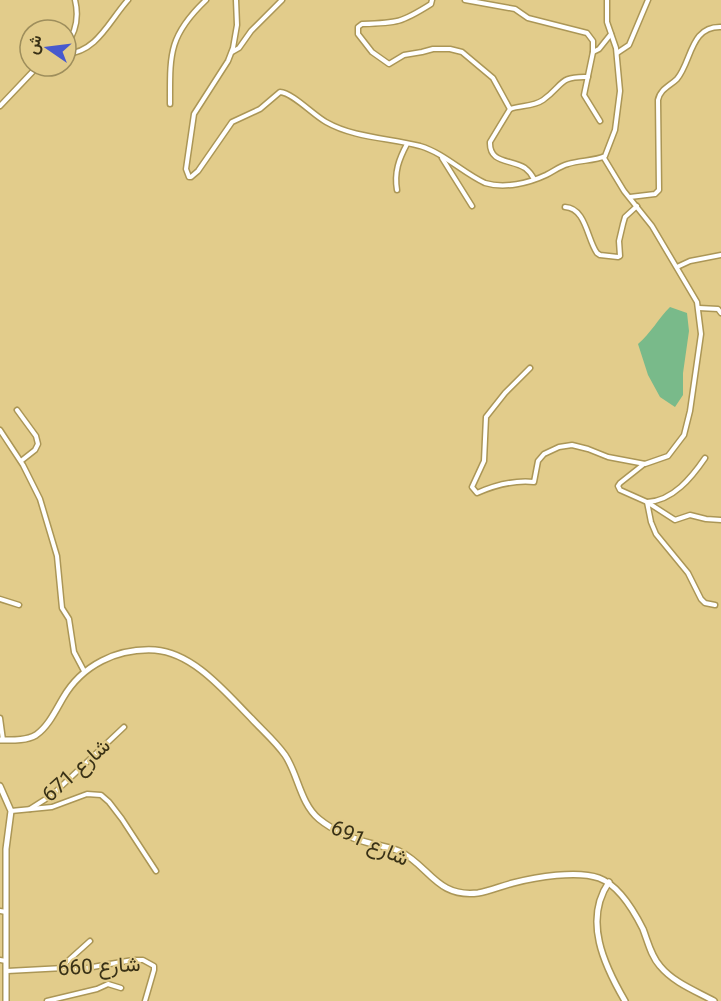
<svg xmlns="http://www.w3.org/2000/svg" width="721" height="1001" font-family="Roboto,Vazirmatn,sans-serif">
  <rect width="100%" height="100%" fill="#e2cc8b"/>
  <path fill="#79ba8a" d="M 670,307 L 687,313 L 689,331 L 683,373 L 683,395 L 675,407 L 660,397 L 648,375 L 638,344 C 651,333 658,319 670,307 Z"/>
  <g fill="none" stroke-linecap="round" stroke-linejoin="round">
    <g stroke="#ab9656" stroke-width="7">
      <g id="minor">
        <path d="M 236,0 L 237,25 L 233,48 L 228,61 L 194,114 L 186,169 L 189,177 L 191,177 L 198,171 L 232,122 L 260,109 L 280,92 C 293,93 313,115 326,122 C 354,138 390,138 420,146 C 444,153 463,173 485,183 C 505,189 529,183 546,175 C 554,171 560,166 568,164 C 580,160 595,161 605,156 L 615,130 L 620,91 L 616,48 L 607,22 L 607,0"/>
        <path d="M 432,0 L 431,4 C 401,23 397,23 362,24 L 358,27 L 358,34 L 372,52 L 389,64 L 404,55 L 422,52 L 433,49 L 450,49 L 462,52 L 493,78 L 510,109 L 490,142 C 489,164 511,159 525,168 C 529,171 532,175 534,179"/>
        <path d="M 465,0 L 515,9 L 528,18 L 587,33 L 593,41 L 593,52"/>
        <path d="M 66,46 C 76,32 79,16 75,0"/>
        <path d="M 232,52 L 239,48 L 251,31 L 282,0"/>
        <path d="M 617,53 L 629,45 L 648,0"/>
        <path d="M 66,54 C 97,52 109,21 128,0"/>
        <path d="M 170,104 C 170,55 168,36 206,0"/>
        <path d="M 0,106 L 38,66"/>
        <path d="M 510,109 C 521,105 533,107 543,100 C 564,85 558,76 588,77"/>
        <path d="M 600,121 L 584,95 L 593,52 L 599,49 L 611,34"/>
        <path d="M 442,158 L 472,206"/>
        <path d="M 397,190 C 394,172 399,159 407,144"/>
        <path d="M 630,197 L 655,194 L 659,190 L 658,100 C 660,89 670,86 677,79 C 692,61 690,26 721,27"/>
        <path d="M 565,207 C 586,208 587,239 597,253 L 600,255 L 618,257 L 620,256 L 619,241 L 623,224 L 625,217 L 637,206"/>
        <path d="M 677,267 L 690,261 L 721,255"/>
        <path d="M 699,308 L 718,309 L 721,313"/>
        <path d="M 530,368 L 505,393 L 486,417 L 484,461 L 472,487 L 477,493 C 495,485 514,480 534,482 L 538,461 L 544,454 L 559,447 L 572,445 L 588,449 L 608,457 L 645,464 L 668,456 L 684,435 L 690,411 L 701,334 L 697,302 L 652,226 L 624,191 L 604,158"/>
        <path d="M 17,410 L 36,436 L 38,444 L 35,450 L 21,461"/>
        <path d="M 0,430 L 23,465 L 40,499 L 57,556 L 62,608 L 69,619 L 74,652 L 84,671"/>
        <path d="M 705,458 C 692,477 673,501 647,502 L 651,522 L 656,534 L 688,573 L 701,599 L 705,603 L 715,605"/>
        <path d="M 644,464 L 620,483 L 618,486 L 620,490 L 647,502 L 675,520 L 690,515 L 706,519 L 721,520"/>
        <path d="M 0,599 L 19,605"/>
        <path d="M 0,718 L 3,740"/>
        <path d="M 30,809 L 52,795 L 124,727"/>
        <path d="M 11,811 L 52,807 L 87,794 L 101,795 L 109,802 L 122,819 L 156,871"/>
        <path d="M 0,911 L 6,912"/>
        <path d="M 0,960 L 6,961"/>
        <path d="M 60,968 L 90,941"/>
        <path d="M 7,971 L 64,968 L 81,969 L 133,960 L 143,960 L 154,966 L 154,970 L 145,1001"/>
        <path d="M 47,1001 L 97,989 L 108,984 L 121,988"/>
      </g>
    </g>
    <g stroke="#ab9656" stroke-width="8">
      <g id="secondary">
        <path d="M 0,740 C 11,740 26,741 36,735 C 48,727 56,710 63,698 C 82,665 117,648 155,650 C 194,653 226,693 251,718 C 262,730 275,741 285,755 C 298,774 300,803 319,819 C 335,832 353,839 373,844 C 382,846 391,848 399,851 C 429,865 436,898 478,893 C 490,891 501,886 513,883 C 536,877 577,870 599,878 C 618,885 634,911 643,929 C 648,942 651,956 660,966 C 674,983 696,991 714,1001"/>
        <path d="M 0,786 L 11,811 L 6,849 L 6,1001"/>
        <path d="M 609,882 C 583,920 604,965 625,1001"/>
      </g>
    </g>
    <use href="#minor" stroke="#fff" stroke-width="4"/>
    <use href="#secondary" stroke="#fff" stroke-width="5"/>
  </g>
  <g text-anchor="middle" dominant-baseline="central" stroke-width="4.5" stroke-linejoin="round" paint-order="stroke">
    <g font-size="21" fill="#393116" stroke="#e2cc8b">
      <text transform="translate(76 770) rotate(-42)">شارع 671</text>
      <text transform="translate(370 843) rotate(24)">شارع 691</text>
      <text transform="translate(99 966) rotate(-3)">شارع 660</text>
    </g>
  </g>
  <g transform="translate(48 48) rotate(284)"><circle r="28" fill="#e2cc8b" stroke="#9e8e5c" stroke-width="1.5"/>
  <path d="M0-4.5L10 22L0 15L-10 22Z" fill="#4759ce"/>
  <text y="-9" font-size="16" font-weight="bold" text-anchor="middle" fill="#393116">ش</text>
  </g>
</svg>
